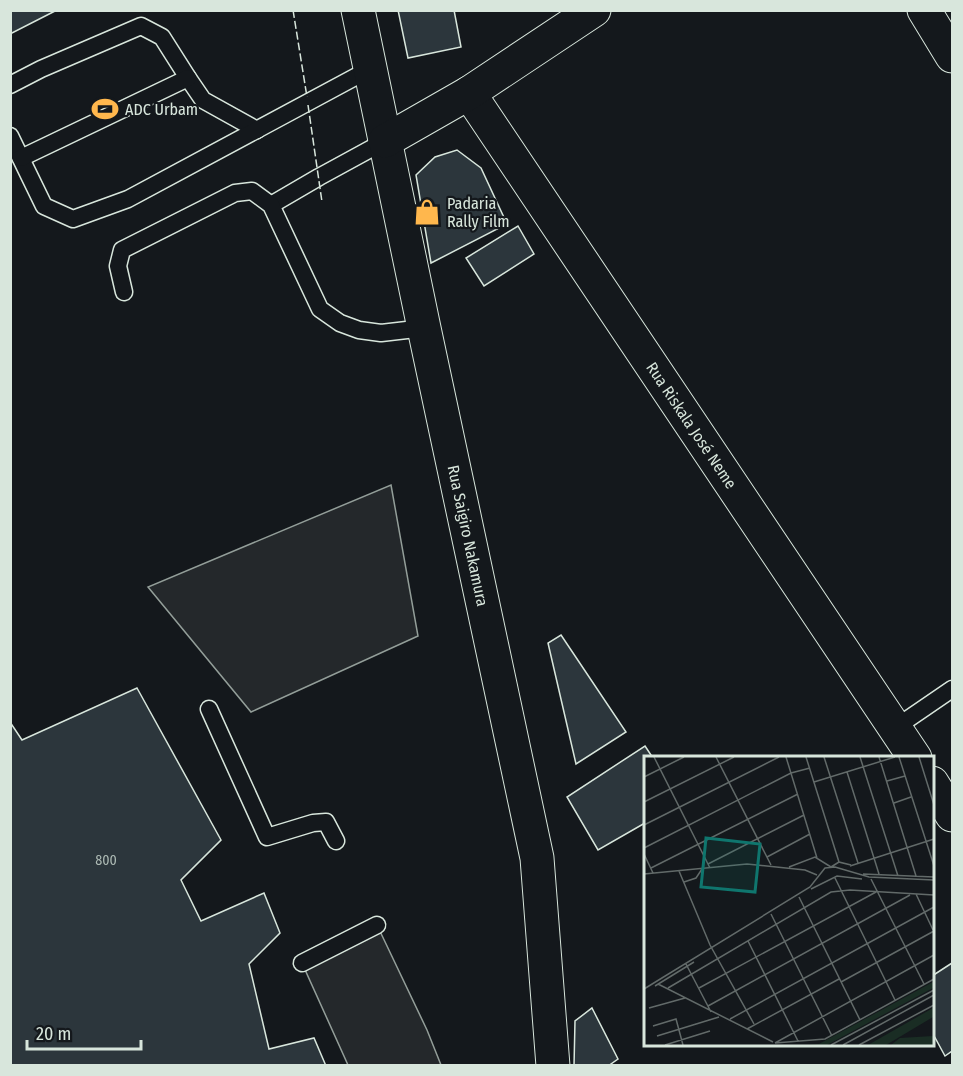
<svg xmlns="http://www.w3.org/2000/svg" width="963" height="1076" font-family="'Fira Sans Condensed',sans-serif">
  <rect width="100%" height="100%" fill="#14181c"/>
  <g fill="#24282b" stroke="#939e99" stroke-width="1.5">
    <path d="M 391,485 L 418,636 L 251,712 L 148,587 Z"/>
    <path d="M 377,925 L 427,1030 L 441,1065 L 348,1065 L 302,963 Z"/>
  </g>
  <g fill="#2c363c" stroke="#d8e6dc" stroke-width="1.5">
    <path d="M 10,10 L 57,10 L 10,34 Z"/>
    <path d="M 398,10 L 454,10 L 461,47 L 408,58 Z"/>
    <path d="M 457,150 L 481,168 L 507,224 L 431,263 L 416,175 L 435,157 Z"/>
    <path d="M 518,226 L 534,254 L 484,286 L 466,258 Z"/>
    <path d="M 561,635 L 626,732 L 576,764 L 548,643 Z"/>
    <path d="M 137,688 L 221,840 L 181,880 L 201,921 L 264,893 L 280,933 L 249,964 L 269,1049 L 314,1038 L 326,1066 L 10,1066 L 10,722 L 22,740 Z"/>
    <path d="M 645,746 L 653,758 L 645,758 L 645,823 L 598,850 L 567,797 Z"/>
    <path d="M 952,963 L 952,1051 L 945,1056 L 932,1032 L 932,976 Z"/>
    <path d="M 592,1008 L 618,1059 L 608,1066 L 574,1066 L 575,1021 Z"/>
  </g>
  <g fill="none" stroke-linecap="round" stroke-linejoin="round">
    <g stroke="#d8e6dc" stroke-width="19">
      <g id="lane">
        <path d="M 10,85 L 41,69 L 141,26 L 162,37 L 188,78 L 203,100 L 257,130"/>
        <path d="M 10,136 L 44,206 L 73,219 L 128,199 L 370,69"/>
        <path d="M 21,158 L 188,78"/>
        <path d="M 271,205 L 319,177 L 385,141"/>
        <path d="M 124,292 L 118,266 L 122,250 L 235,193 L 252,191 L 271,205 L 320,309 L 340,323 L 359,330 L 381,333 L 424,328"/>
        <path d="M 209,709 L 267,837 L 313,823 L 326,822 L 336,841"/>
        <path d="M 895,728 L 952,689"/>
        <path d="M 302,963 L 377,925"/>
      </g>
    </g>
    <g stroke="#d8e6dc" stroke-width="35">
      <g id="street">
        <path id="s1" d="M 358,10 L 424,328 L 537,858 L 553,1066"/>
        <path d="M 924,10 L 952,56"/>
        <path id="s2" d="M 469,93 L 915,758"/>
        <path d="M 385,141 L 469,93 L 594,10"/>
        <path d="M 932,783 L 952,815"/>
      </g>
    </g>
    <use href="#lane" stroke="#14181c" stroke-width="16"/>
    <use href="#street" stroke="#14181c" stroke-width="33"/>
    <g stroke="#d8e6dc" stroke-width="1.5" stroke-dasharray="8 3" stroke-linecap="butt">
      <path d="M 293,10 L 307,97"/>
      <path d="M 308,105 L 322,202"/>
    </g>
  </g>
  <defs>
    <g id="stadium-bare" transform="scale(2.07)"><path d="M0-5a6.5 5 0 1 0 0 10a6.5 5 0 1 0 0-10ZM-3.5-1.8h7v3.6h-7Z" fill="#ffb74d" stroke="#14181c" stroke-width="2.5" paint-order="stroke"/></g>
    <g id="shop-bare" transform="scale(2.07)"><path d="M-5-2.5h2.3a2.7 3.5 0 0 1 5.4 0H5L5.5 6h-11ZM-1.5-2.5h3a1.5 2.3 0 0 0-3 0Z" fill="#ffb74d" stroke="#14181c" stroke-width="2.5" paint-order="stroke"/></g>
  </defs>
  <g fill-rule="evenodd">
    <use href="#stadium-bare" x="105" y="109"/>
    <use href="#shop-bare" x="427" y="212"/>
  </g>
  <g text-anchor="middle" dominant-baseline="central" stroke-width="4.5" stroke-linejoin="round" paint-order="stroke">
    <g font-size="14" fill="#adbab4">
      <text x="106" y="860">800</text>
    </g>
    <g font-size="16" fill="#d8e6dc" stroke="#14181c" text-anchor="start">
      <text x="125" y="109">ADC Urbam</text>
      <text x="447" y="203">Padaria<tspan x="447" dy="18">Rally Film</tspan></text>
    </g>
    <g font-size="16" fill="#d8e6dc" stroke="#14181c">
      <text stroke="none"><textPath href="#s2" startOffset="400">Rua Riskala José Neme</textPath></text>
      <text stroke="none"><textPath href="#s1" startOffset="537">Rua Saigiro Nakamura</textPath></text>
    </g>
  </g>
  <g transform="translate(644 756)">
    <rect width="290" height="290" fill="#14181c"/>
    <path d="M 289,226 L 289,232 L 183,289 L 165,289 L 175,288 ZM 289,252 L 289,261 L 242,289 L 224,289 ZM 289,280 L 289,289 L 247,289 L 256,282 Z" fill="#1a2d24"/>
    <path fill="none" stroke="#626a69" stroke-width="1.5" d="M 10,1 L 66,112M 72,1 L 127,109M 142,1 L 173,102M 162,1 L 195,106 L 207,109M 180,1 L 214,107M 216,1 L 254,120M 235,1 L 272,120M 255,1 L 290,110M 275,1 L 290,49M 203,16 L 235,118M 0,21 L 40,1M 243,25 L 261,20M 170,26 L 251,1M 0,46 L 90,1M 250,47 L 267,41M 0,69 L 135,1M 0,92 L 147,17 L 166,12M 0,98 L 9,117M 123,101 L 166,78M 64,108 L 160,59M 206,110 L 290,83M 145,111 L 171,101 L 187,111 L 195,106M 7,112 L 154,38M 35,115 L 66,189 L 110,268M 0,118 L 103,108 L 161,114 L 173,119M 219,118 L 290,121M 191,122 L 251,244M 227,123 L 280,228M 40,126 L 52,122 L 58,113M 167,133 L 193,120 L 218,123M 272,138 L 289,174M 155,141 L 216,264M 127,158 L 188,280M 104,185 L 154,285M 42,208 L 67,256M 197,226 L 290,175M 14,228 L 129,286M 11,230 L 50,206M 24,232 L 187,136 L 206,134 L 290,139M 55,232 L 232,136M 0,233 L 166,131 L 181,112 L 191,111 L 225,121 L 290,124M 64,250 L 266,139M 5,252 L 41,242M 86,263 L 290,151M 9,270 L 32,263 L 39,289M 103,273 L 195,223M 13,280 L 75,261M 131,287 L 290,199M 131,287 L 181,283 L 290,223M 21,289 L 66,275M 187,289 L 290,234M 199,289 L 290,239M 215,289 L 290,249"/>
    <path fill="#0f766e" fill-opacity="0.15" stroke="#0f766e" stroke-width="3" d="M 62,82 L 116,88 L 111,136 L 57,131 Z"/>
    <rect width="290" height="290" fill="none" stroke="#d8e6dc" stroke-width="3"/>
  </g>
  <rect width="963" height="1076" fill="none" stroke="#d8e6dc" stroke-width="24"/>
  <path d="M27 1040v9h114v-9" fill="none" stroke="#d8e6dc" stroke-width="3"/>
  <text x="36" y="1040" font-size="18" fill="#d8e6dc" stroke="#14181c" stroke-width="4.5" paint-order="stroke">20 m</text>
</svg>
